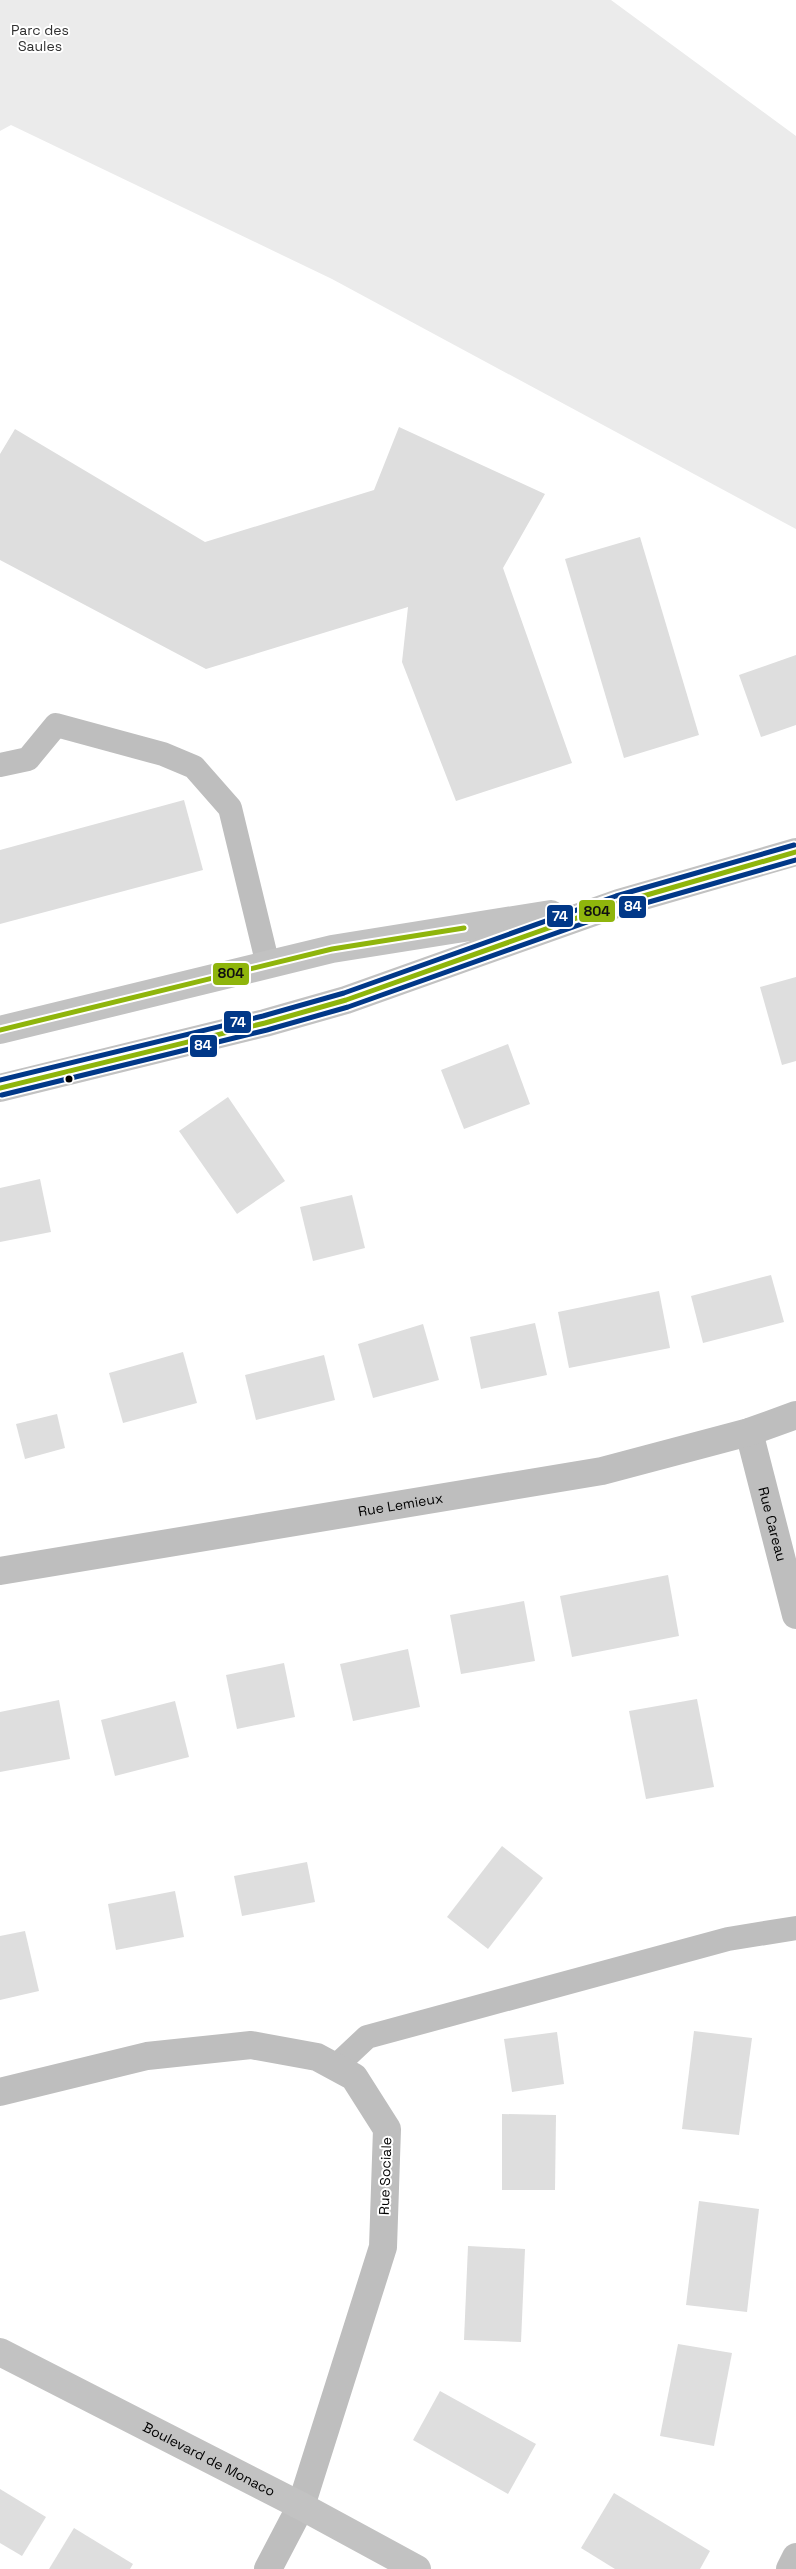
<svg xmlns="http://www.w3.org/2000/svg" width="796" height="2569" font-family="'Space Grotesk',sans-serif">
  <rect width="100%" height="100%" fill="#fff"/>
  <path fill="#ebebeb" d="M 0,0 L 611,0 L 796,136 L 796,529 L 332,279 L 11,125 L 0,131 Z"/>
  <g fill="#dedede">
    <path d="M 399,427 L 545,494 L 503,568 L 572,763 L 456,801 L 402,662 L 408,607 L 206,669 L 0,560 L 0,454 L 15,429 L 205,542 L 374,490 Z"/>
    <path d="M 640,537 L 699,735 L 624,758 L 565,559 Z"/>
    <path d="M 796,655 L 796,725 L 761,737 L 739,675 Z"/>
    <path d="M 184,800 L 203,870 L 0,924 L 0,850 Z"/>
    <path d="M 796,977 L 796,1061 L 782,1065 L 760,987 Z"/>
    <path d="M 508,1044 L 530,1104 L 464,1129 L 441,1070 Z"/>
    <path d="M 228,1097 L 285,1181 L 237,1214 L 179,1131 Z"/>
    <path d="M 40,1179 L 51,1232 L 0,1242 L 0,1188 Z"/>
    <path d="M 352,1195 L 365,1248 L 313,1261 L 300,1207 Z"/>
    <path d="M 771,1275 L 784,1322 L 703,1343 L 691,1296 Z"/>
    <path d="M 659,1291 L 670,1348 L 569,1368 L 558,1312 Z"/>
    <path d="M 535,1323 L 547,1375 L 481,1389 L 470,1337 Z"/>
    <path d="M 423,1324 L 439,1380 L 373,1398 L 358,1344 Z"/>
    <path d="M 183,1352 L 197,1403 L 123,1423 L 109,1373 Z"/>
    <path d="M 324,1355 L 335,1400 L 256,1420 L 245,1375 Z"/>
    <path d="M 57,1414 L 65,1448 L 25,1459 L 16,1424 Z"/>
    <path d="M 668,1575 L 679,1636 L 572,1657 L 560,1596 Z"/>
    <path d="M 524,1601 L 535,1661 L 461,1674 L 450,1615 Z"/>
    <path d="M 408,1649 L 420,1707 L 353,1721 L 340,1664 Z"/>
    <path d="M 284,1663 L 295,1717 L 237,1729 L 226,1675 Z"/>
    <path d="M 697,1699 L 714,1787 L 646,1799 L 629,1711 Z"/>
    <path d="M 59,1700 L 70,1759 L 0,1772 L 0,1712 Z"/>
    <path d="M 175,1701 L 189,1757 L 115,1776 L 101,1720 Z"/>
    <path d="M 502,1846 L 543,1878 L 488,1949 L 447,1917 Z"/>
    <path d="M 307,1862 L 315,1902 L 242,1916 L 234,1876 Z"/>
    <path d="M 175,1891 L 184,1937 L 116,1950 L 108,1904 Z"/>
    <path d="M 25,1931 L 39,1991 L 0,2000 L 0,1936 Z"/>
    <path d="M 694,2031 L 752,2038 L 739,2135 L 682,2129 Z"/>
    <path d="M 557,2032 L 564,2084 L 512,2092 L 504,2039 Z"/>
    <path d="M 502,2114 L 556,2115 L 555,2190 L 502,2190 Z"/>
    <path d="M 699,2201 L 759,2209 L 747,2312 L 686,2305 Z"/>
    <path d="M 468,2246 L 525,2249 L 521,2342 L 464,2340 Z"/>
    <path d="M 678,2344 L 732,2353 L 714,2446 L 660,2436 Z"/>
    <path d="M 440,2391 L 536,2444 L 508,2494 L 413,2440 Z"/>
    <path d="M 0,2489 L 46,2517 L 22,2556 L 0,2543 Z"/>
    <path d="M 614,2493 L 710,2551 L 700,2569 L 615,2569 L 581,2548 Z"/>
    <path d="M 74,2528 L 133,2564 L 130,2569 L 49,2569 Z"/>
  </g>
  <g fill="none" stroke-linecap="round" stroke-linejoin="round">
    <g stroke="#bebebe" stroke-width="24">
      <path d="M 0,765 L 28,759 L 56,725 L 163,754 L 194,767 L 230,808 L 268,965"/>
      <path d="M 335,2067 L 367,2037 L 728,1939 L 796,1928"/>
    </g>
    <g stroke="#bebebe" stroke-width="28">
      <path id="s1" d="M 749,1432 L 796,1615"/>
      <path id="s2" d="M 0,1571 L 602,1471 L 749,1432 L 796,1415"/>
      <path d="M 0,2092 L 147,2056 L 251,2045 L 317,2057 L 354,2077 L 387,2129 L 383,2247 L 301,2506 L 268,2569"/>
      <path d="M 790,2569 L 796,2557"/>
    </g>
    <g stroke="#c2c2c2" stroke-width="28">
      <path d="M 0,1030 L 332,949 L 551,914"/>
      <path d="M 0,1088 L 265,1023 L 346,1000 L 619,903 L 796,852"/>
      <path id="s3" d="M 0,2352 L 301,2506 L 417,2569"/>
    </g>
    <g stroke="#fff" stroke-width="9">
      <g id="bus-1">
        <path d="M 0,1030 L 332,949 L 464,928"/>
        <path d="M 0,1088 L 265,1023 L 346,1000 L 619,903 L 796,852"/>
      </g>
    </g>
    <g stroke="#fff" stroke-width="9">
      <path id="bus-2" d="M 2,1095 L 267,1030 L 348,1007 L 621,910 L 796,860"/>
    </g>
    <g stroke="#fff" stroke-width="9">
      <path id="bus-3" d="M 0,1080 L 263,1016 L 344,993 L 616,896 L 794,845"/>
    </g>
    <use href="#bus-1" stroke="#8fb50c" stroke-width="5"/>
    <use href="#bus-2" stroke="#013888" stroke-width="5"/>
    <use href="#bus-3" stroke="#013888" stroke-width="5"/>
  </g>
  <circle fill="#000" stroke="#fff" stroke-width="2" cx="69" cy="1079" r="4.5"/>
  <g text-anchor="middle" dominant-baseline="central" stroke-width="4" stroke-linejoin="round" paint-order="stroke">
    <g font-size="14" fill="#313131" stroke="#fff">
      <text x="40" y="30">Parc des<tspan x="40" dy="16">Saules</tspan></text>
    </g>
    <g font-size="14" fill="#000" stroke="#fff">
      <text stroke="none"><textPath href="#s2" startOffset="406">Rue Lemieux</textPath></text>
      <text stroke="none"><textPath href="#s1" startOffset="95">Rue Careau</textPath></text>
      <text transform="translate(385 2176) rotate(-88)">Rue Sociale</text>
      <text stroke="none"><textPath href="#s3" startOffset="235">Boulevard de Monaco</textPath></text>
    </g>
  </g>
  <g stroke="#fff" stroke-width="2">
    <rect x="618" y="895" width="29" height="24" rx="5" fill="#013888"/>
    <rect x="578" y="899" width="38" height="24" rx="5" fill="#8fb50c"/>
    <rect x="546" y="904" width="28" height="24" rx="5" fill="#013888"/>
    <rect x="212" y="962" width="38" height="24" rx="5" fill="#8fb50c"/>
    <rect x="223" y="1010" width="29" height="24" rx="5" fill="#013888"/>
    <rect x="189" y="1034" width="29" height="24" rx="5" fill="#013888"/>
  </g>
  <g font-size="14" text-anchor="middle" font-weight="bold" fill="#fff">
    <text x="633" y="911">84</text>
    <text x="560" y="921">74</text>
    <text x="238" y="1027">74</text>
    <text x="203" y="1050">84</text>
  </g>
  <g font-size="14" text-anchor="middle" font-weight="bold" fill="#111">
    <text x="597" y="916">804</text>
    <text x="231" y="978">804</text>
  </g>
</svg>
